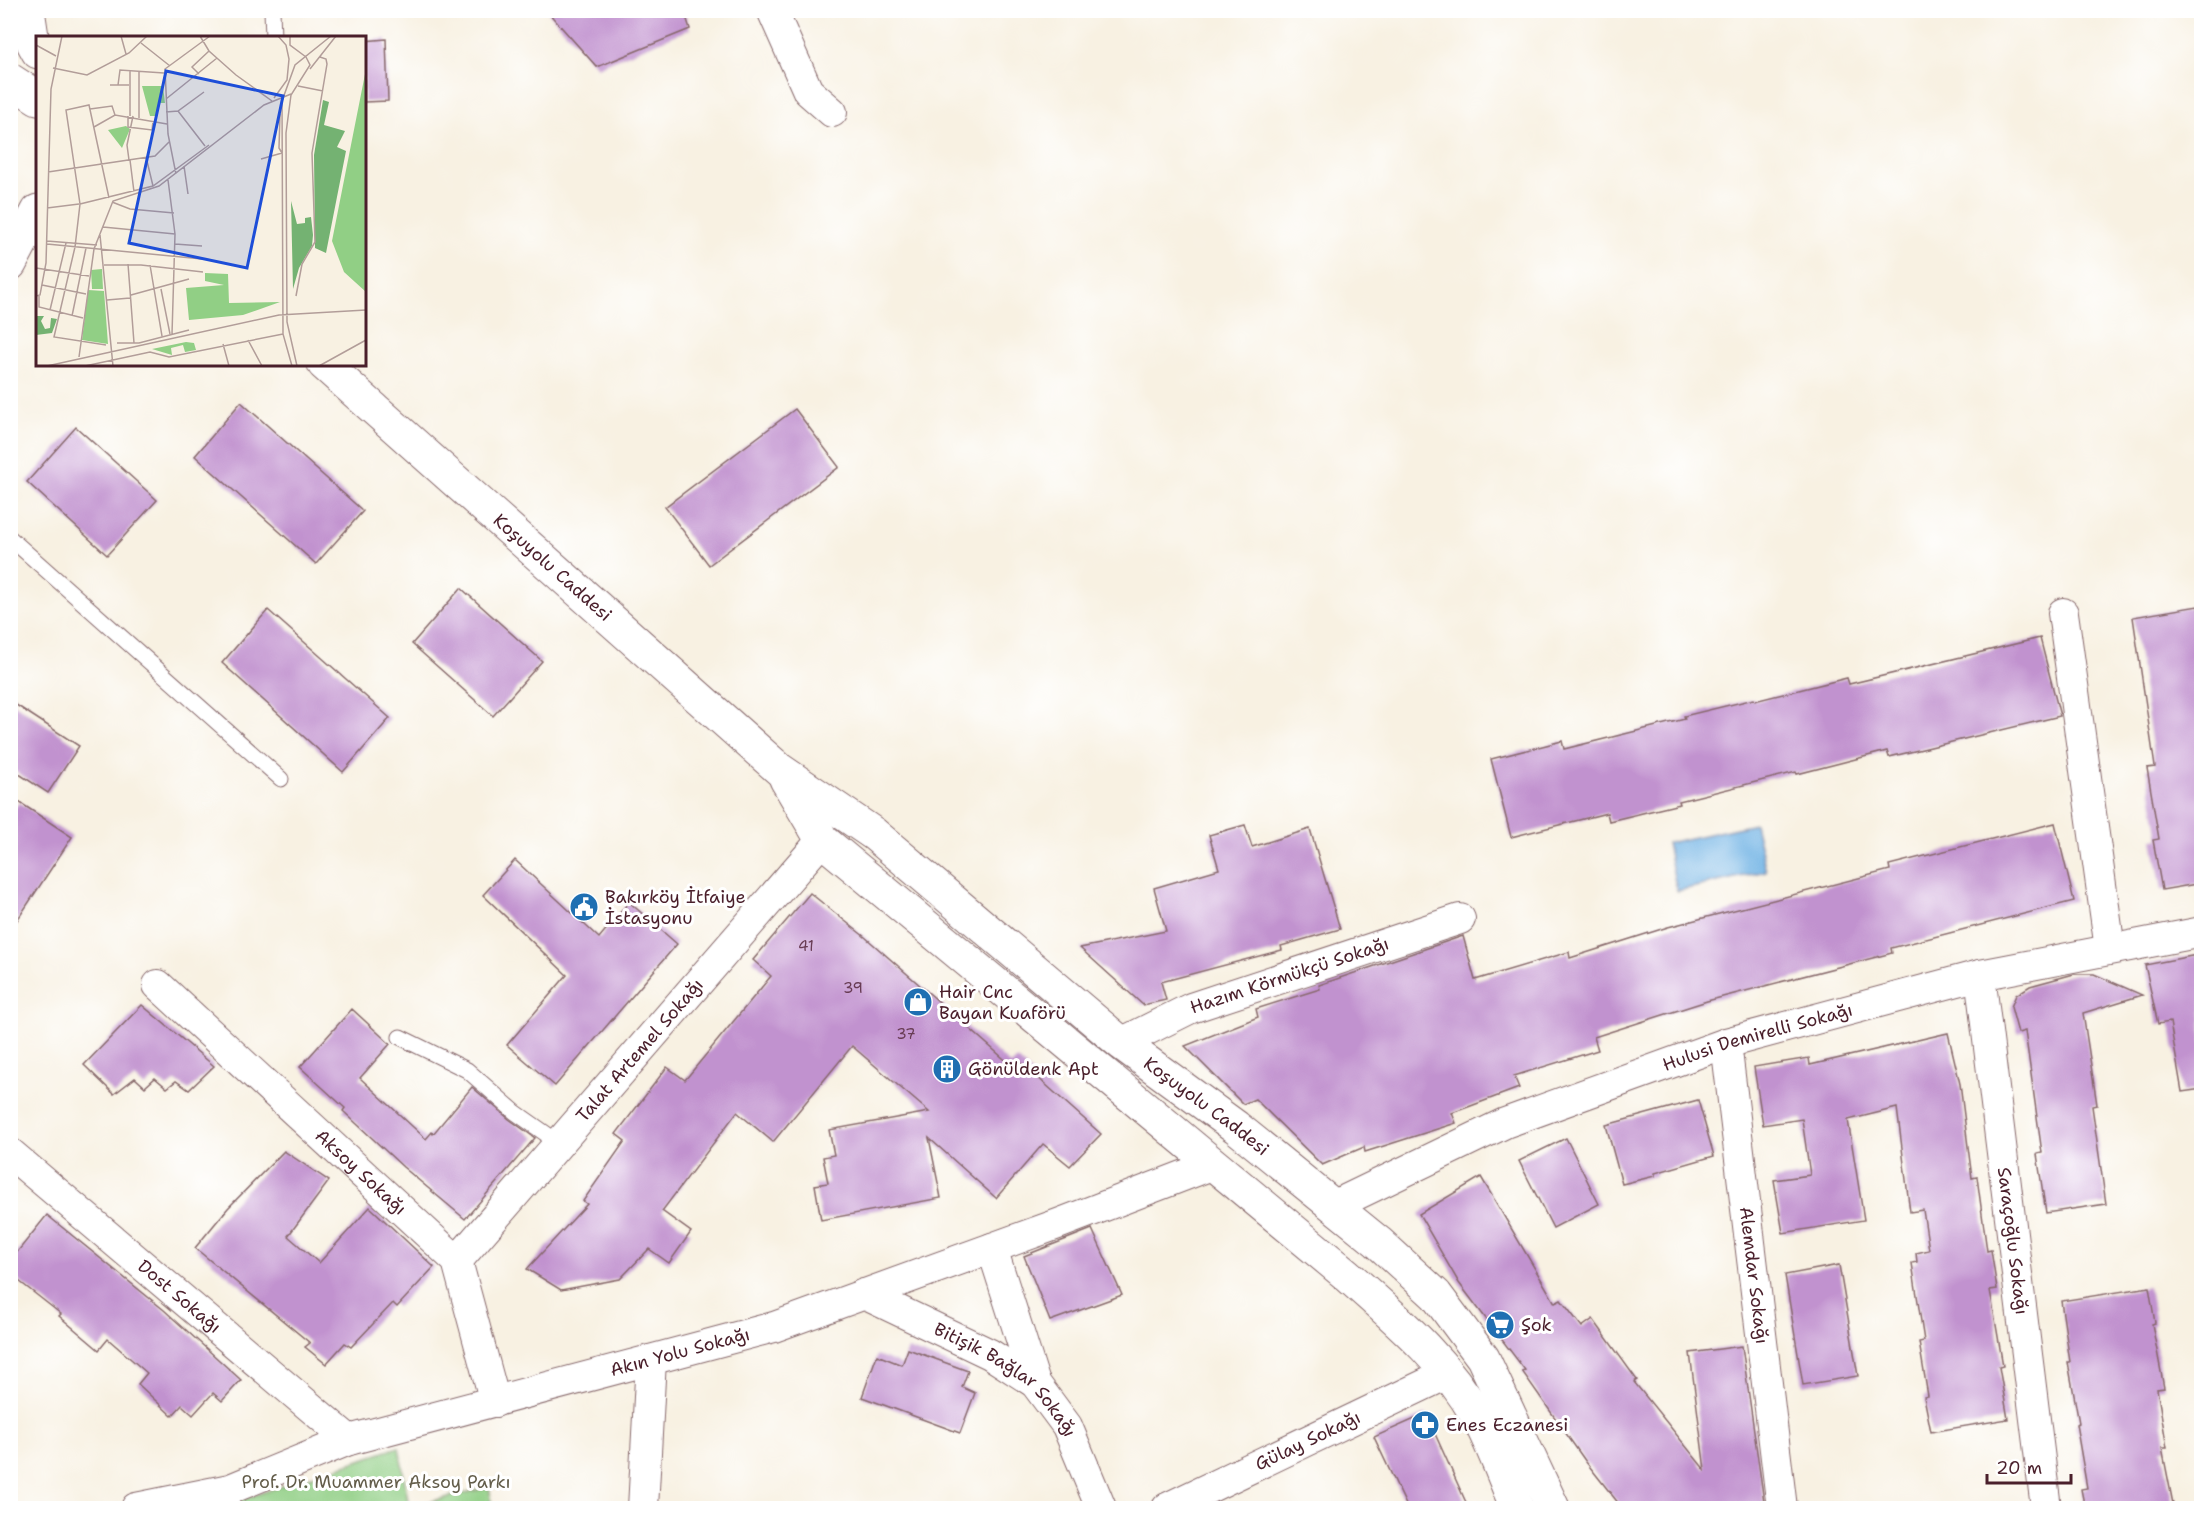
<svg xmlns="http://www.w3.org/2000/svg" width="2212" height="1519" font-family="'Shantell Sans',sans-serif">
  <rect width="100%" height="100%" fill="#fff"/>
  <filter id="ink" filterUnits="userSpaceOnUse"><feTurbulence type="fractalNoise" baseFrequency=".0167" numOctaves="2"/><feDisplacementMap in="SourceGraphic" scale="12" xChannelSelector="R" yChannelSelector="G"/><feConvolveMatrix kernelMatrix="1 2 1 2 8 2 1 2 1" color-interpolation-filters="sRGB"/></filter>
  <filter id="wash" filterUnits="userSpaceOnUse"><feTurbulence type="fractalNoise" baseFrequency=".008" numOctaves="4" result="noise"/><feDisplacementMap in="SourceGraphic" scale="24" xChannelSelector="R" yChannelSelector="G"/><feGaussianBlur stdDeviation="1.35" result="paint"/><feColorMatrix in="noise" values="0 0 0 0 0 0 0 0 0 0 0 0 0 0 0 0 0 1.4 0 .05"/><feComposite in="paint" operator="in"/></filter>
  <g filter="url(#wash)">
    <rect width="100%" height="100%" fill="#f8f1e2"/>
    <path fill="#91cf85" stroke="#6e7758" stroke-width="1.5" d="M 399,1447 L 409,1507 L 489,1487 L 493,1508 L 216,1508 Z"/>
    <path fill="#6fb2e4" stroke="#5c6888" stroke-width="1.5" d="M 1755,824 L 1766,871 L 1677,891 L 1667,843 Z"/>
    <g id="blocks">
      <g fill="#c192cf">
        <path d="M 546,10 L 684,10 L 690,29 L 597,67 Z"/>
        <path d="M 386,39 L 388,101 L 364,102 L 364,41 Z"/>
        <path d="M 241,402 L 363,511 L 316,564 L 195,456 Z"/>
        <path d="M 795,409 L 839,467 L 709,565 L 665,507 Z"/>
        <path d="M 76,427 L 157,500 L 107,555 L 27,482 Z"/>
        <path d="M 461,588 L 542,661 L 493,716 L 412,644 Z"/>
        <path d="M 2198,606 L 2202,627 L 2202,883 L 2162,890 L 2153,840 L 2159,839 L 2147,768 L 2155,767 L 2133,617 Z"/>
        <path d="M 268,610 L 390,718 L 343,772 L 222,663 Z"/>
        <path d="M 2040,638 L 2060,716 L 1889,757 L 1887,751 L 1797,774 L 1796,772 L 1679,801 L 1680,804 L 1609,821 L 1607,813 L 1511,837 L 1491,759 L 1562,741 L 1564,749 L 1685,719 L 1684,716 L 1754,699 L 1755,701 L 1847,678 L 1849,684 Z"/>
        <path d="M 10,701 L 79,746 L 48,793 L 10,768 Z"/>
        <path d="M 19,802 L 72,837 L 10,931 L 10,815 Z"/>
        <path d="M 2055,823 L 2074,901 L 1891,948 L 1892,953 L 1707,1001 L 1594,1037 L 1598,1050 L 1514,1076 L 1519,1088 L 1452,1113 L 1456,1123 L 1365,1152 L 1364,1147 L 1322,1165 L 1255,1099 L 1243,1104 L 1185,1046 L 1258,1017 L 1256,1009 L 1320,989 L 1319,985 L 1463,936 L 1475,980 L 1569,952 L 1570,958 L 1668,927 L 1890,870 L 1889,865 Z"/>
        <path d="M 1245,825 L 1252,847 L 1310,829 L 1340,929 L 1281,946 L 1282,950 L 1161,982 L 1166,1000 L 1143,1005 L 1080,948 L 1166,931 L 1154,888 L 1219,869 L 1209,835 Z"/>
        <path d="M 515,860 L 599,938 L 629,902 L 677,944 L 555,1086 L 507,1045 L 567,975 L 483,895 Z"/>
        <path d="M 810,893 L 865,937 L 1011,1065 L 1017,1059 L 1101,1134 L 1070,1166 L 1043,1144 L 996,1198 L 929,1138 L 941,1198 L 821,1220 L 815,1185 L 828,1183 L 823,1157 L 834,1155 L 829,1130 L 929,1112 L 852,1046 L 773,1142 L 737,1112 L 662,1211 L 691,1232 L 669,1263 L 649,1249 L 620,1279 L 561,1290 L 527,1269 L 587,1204 L 583,1201 L 625,1141 L 616,1134 L 667,1067 L 685,1080 L 771,976 L 753,960 Z"/>
        <path d="M 2202,954 L 2202,1089 L 2182,1092 L 2170,1022 L 2158,1024 L 2145,965 Z"/>
        <path d="M 2074,974 L 2094,974 L 2142,995 L 2083,1013 L 2097,1105 L 2092,1106 L 2106,1204 L 2046,1213 L 2037,1154 L 2042,1153 L 2025,1031 L 2018,1033 L 2011,1007 L 2016,995 L 2030,986 Z"/>
        <path d="M 142,1005 L 214,1066 L 189,1090 L 176,1081 L 167,1088 L 155,1078 L 145,1087 L 135,1078 L 114,1094 L 84,1065 Z"/>
        <path d="M 352,1009 L 390,1044 L 360,1078 L 426,1139 L 432,1132 L 433,1134 L 472,1087 L 509,1119 L 535,1138 L 465,1219 L 403,1167 L 343,1111 L 345,1108 L 300,1067 Z"/>
        <path d="M 1948,1033 L 1960,1084 L 1972,1178 L 1977,1177 L 1987,1251 L 1991,1250 L 1997,1289 L 1990,1290 L 2003,1366 L 1999,1367 L 2008,1419 L 1931,1432 L 1924,1397 L 1928,1396 L 1919,1342 L 1924,1341 L 1912,1263 L 1917,1262 L 1916,1253 L 1929,1250 L 1923,1210 L 1910,1212 L 1897,1108 L 1848,1120 L 1864,1220 L 1783,1233 L 1774,1180 L 1810,1175 L 1802,1119 L 1763,1125 L 1754,1067 L 1809,1058 L 1810,1065 Z"/>
        <path d="M 1698,1100 L 1714,1156 L 1655,1173 L 1655,1176 L 1622,1184 L 1606,1125 Z"/>
        <path d="M 1566,1138 L 1599,1204 L 1553,1228 L 1519,1161 Z"/>
        <path d="M 284,1151 L 329,1181 L 288,1236 L 319,1263 L 370,1207 L 434,1267 L 397,1307 L 393,1303 L 351,1347 L 345,1343 L 326,1364 L 305,1347 L 310,1343 L 195,1248 L 228,1208 Z"/>
        <path d="M 1481,1177 L 1555,1303 L 1561,1300 L 1582,1327 L 1593,1319 L 1637,1380 L 1634,1382 L 1705,1470 L 1690,1353 L 1742,1346 L 1765,1509 L 1623,1509 L 1586,1462 L 1522,1371 L 1525,1370 L 1459,1283 L 1419,1214 Z"/>
        <path d="M 47,1215 L 164,1310 L 241,1380 L 222,1401 L 213,1393 L 193,1415 L 182,1405 L 172,1416 L 138,1384 L 147,1373 L 108,1339 L 99,1350 L 59,1316 L 61,1314 L 10,1274 L 10,1261 Z"/>
        <path d="M 1092,1229 L 1122,1295 L 1050,1321 L 1024,1256 Z"/>
        <path d="M 1839,1265 L 1858,1376 L 1803,1385 L 1785,1275 Z"/>
        <path d="M 2149,1287 L 2155,1323 L 2152,1324 L 2164,1388 L 2157,1389 L 2167,1448 L 2162,1448 L 2174,1509 L 2085,1509 L 2081,1489 L 2087,1488 L 2076,1424 L 2079,1423 L 2068,1362 L 2070,1362 L 2061,1301 Z"/>
        <path d="M 908,1349 L 968,1371 L 962,1387 L 975,1393 L 960,1433 L 862,1397 L 877,1355 L 902,1365 Z"/>
        <path d="M 1426,1414 L 1469,1509 L 1408,1509 L 1374,1437 Z"/>
      </g>
    </g>
  </g>
  <g filter="url(#ink)">
    <use href="#blocks" fill-opacity="0" stroke="#87686b" stroke-width="1.5"/>
    <g fill="none" stroke-linecap="round" stroke-linejoin="round">
      <g stroke="#87686b" stroke-width="17">
        <g id="service">
          <path d="M 272,10 L 273,38"/>
          <path d="M 10,538 L 281,779"/>
          <path d="M 400,1037 L 467,1070 L 515,1112 L 559,1143"/>
        </g>
      </g>
      <g stroke="#87686b" stroke-width="32">
        <g id="minor">
          <path d="M 772,10 L 808,91 L 832,112"/>
          <path d="M 2063,613 L 2110,949"/>
          <path id="s1" d="M 1980,975 L 2046,1508"/>
          <path id="s2" d="M 158,985 L 457,1261 L 495,1402"/>
          <path id="s3" d="M 1121,1043 L 1191,1008 L 1460,919"/>
          <path id="s4" d="M 1726,1043 L 1782,1508"/>
          <path id="s5" d="M 10,1153 L 349,1440"/>
          <path id="s6" d="M 1333,1206 L 1505,1123 L 1726,1043 L 1980,975 L 2202,932"/>
          <path d="M 992,1248 L 1035,1383"/>
          <path id="s7" d="M 457,1261 L 822,840"/>
          <path id="s8" d="M 864,1294 L 990,1354 L 1035,1383 L 1067,1426 L 1101,1508"/>
          <path id="s9" d="M 136,1508 L 230,1489 L 349,1440 L 774,1327 L 1058,1224 L 1214,1164"/>
          <path d="M 643,1508 L 651,1360"/>
          <path id="s10" d="M 1167,1508 L 1447,1374"/>
        </g>
      </g>
      <g stroke="#87686b" stroke-width="35">
        <g id="tertiary">
          <path d="M 28,10 L 33,43 L 38,52"/>
          <path d="M 10,80 L 38,98"/>
          <path d="M 10,264 L 38,211"/>
          <path id="s11" d="M 324,364 L 780,770 L 874,834 L 1121,1043 L 1236,1127 L 1378,1242 L 1436,1295 L 1483,1358 L 1553,1508"/>
          <path d="M 786,779 L 822,840 L 1347,1275 C 1395,1318 1444,1358 1477,1416 C 1493,1445 1504,1478 1517,1508"/>
        </g>
      </g>
      <use href="#service" stroke="#fff" stroke-width="15"/>
      <use href="#minor" stroke="#fff" stroke-width="30"/>
      <use href="#tertiary" stroke="#fff" stroke-width="33"/>
    </g>
  </g>
  <defs>
    <g id="civic-disc" transform="scale(1.5)"><circle r="9.5" fill="#1f6fb2" stroke="#fff"/><path d="M-.6-6.5H3V-4.5H.6V-3L4-1V1h2V6H-6V1h2V-1L-.6-3ZM-1.2 2.5V6h2.4V2.5Z" fill="#fff"/></g>
    <g id="shop-disc" transform="scale(1.5)"><circle r="9.5" fill="#1f6fb2" stroke="#fff"/><path d="M-5-2.5h2.3a2.7 3.5 0 0 1 5.4 0H5L5.5 6h-11ZM-1.5-2.5h3a1.5 2.3 0 0 0-3 0Z" fill="#fff"/></g>
    <g id="building-disc" transform="scale(1.5)"><circle r="9.5" fill="#1f6fb2" stroke="#fff"/><path d="M-4-6H4V6H1V3H-1V6H-4ZM-2.5-4.3h1.7v1.8h-1.7ZM.8-4.3h1.7v1.8H.8ZM-2.5-1h1.7V.8h-1.7ZM.8-1h1.7V.8H.8Z" fill="#fff"/></g>
    <g id="supermarket-disc" transform="scale(1.5)"><circle r="9.5" fill="#1f6fb2" stroke="#fff"/><path d="M-6-5.5h2.5l.6 2H6L4.5 2H-2.5L-4.4-4H-6ZM-1.5 3.2a1.3 1.3 0 1 0 .1 0ZM3 3.2a1.3 1.3 0 1 0 .1 0Z" fill="#fff"/></g>
    <g id="pharmacy-disc" transform="scale(1.5)"><circle r="9.5" fill="#1f6fb2" stroke="#fff"/><path d="M-2-6h4v4h4v4h-4v4h-4v-4h-4v-4h4Z" fill="#fff"/></g>
  </defs>
  <g fill-rule="evenodd">
    <use href="#civic-disc" x="584" y="907"/>
    <use href="#shop-disc" x="918" y="1002"/>
    <use href="#building-disc" x="947" y="1069"/>
    <use href="#supermarket-disc" x="1500" y="1325"/>
    <use href="#pharmacy-disc" x="1425" y="1425"/>
  </g>
  <g text-anchor="middle" dominant-baseline="central" stroke-width="6" stroke-linejoin="round" paint-order="stroke">
    <g font-size="15" fill="#683c54">
      <text x="806" y="946">41</text>
      <text x="853" y="988">39</text>
      <text x="906" y="1034">37</text>
    </g>
    <g font-size="18" fill="#4a1f2b" stroke="#fff">
      <text stroke="none"><textPath href="#s11" startOffset="306">Koşuyolu Caddesi</textPath></text>
      <text stroke="none"><textPath href="#s3" startOffset="182">Hazım Körmükçü Sokağı</textPath></text>
      <text stroke="none"><textPath href="#s6" startOffset="458">Hulusi Demirelli Sokağı</textPath></text>
      <text stroke="none"><textPath href="#s7" startOffset="279">Talat Artemel Sokağı</textPath></text>
      <text stroke="none"><textPath href="#s11" startOffset="1154">Koşuyolu Caddesi</textPath></text>
      <text stroke="none"><textPath href="#s2" startOffset="276">Aksoy Sokağı</textPath></text>
      <text stroke="none"><textPath href="#s1" startOffset="268">Saraçoğlu Sokağı</textPath></text>
      <text stroke="none"><textPath href="#s4" startOffset="234">Alemdar Sokağı</textPath></text>
      <text stroke="none"><textPath href="#s5" startOffset="222">Dost Sokağı</textPath></text>
      <text stroke="none"><textPath href="#s9" startOffset="567">Akın Yolu Sokağı</textPath></text>
      <text stroke="none"><textPath href="#s8" startOffset="168">Bitişik Bağlar Sokağı</textPath></text>
      <text stroke="none"><textPath href="#s10" startOffset="156">Gülay Sokağı</textPath></text>
    </g>
    <g font-size="18" fill="#4a1f2b" stroke="#fff" text-anchor="start">
      <text x="605" y="897">Bakırköy İtfaiye<tspan x="605" dy="21">İstasyonu</tspan></text>
      <text x="939" y="992">Hair Cnc<tspan x="939" dy="21">Bayan Kuaförü</tspan></text>
      <text x="968" y="1069">Gönüldenk Apt</text>
      <text x="1521" y="1325">Şok</text>
      <text x="1446" y="1425">Enes Eczanesi</text>
    </g>
    <g font-size="18" fill="#635d4a" stroke="#fff">
      <text x="376" y="1482">Prof. Dr. Muammer Aksoy Parkı</text>
    </g>
  </g>
  <g transform="translate(36 36)">
    <rect width="330" height="330" fill="#f8f1e2"/>
    <path d="M 330,33 L 330,256 L 308,236 L 296,205 ZM 106,50 L 127,50 L 129,67 L 124,67 L 121,80 L 114,80 ZM 90,90 L 94,93 L 86,112 L 72,94 ZM 66,233 L 67,253 L 56,253 L 55,234 ZM 169,237 L 192,238 L 193,267 L 244,266 L 207,279 L 153,284 L 150,252 L 188,249 L 169,245 ZM 52,254 L 68,255 L 72,308 L 46,304 ZM 150,306 L 158,307 L 160,314 L 149,316 L 147,309 L 135,312 L 136,319 L 116,313 Z" fill="#91cf85"/>
    <path d="M 287,64 L 293,66 L 288,89 L 309,95 L 301,111 L 310,115 L 290,217 L 279,212 L 278,119 ZM 255,165 L 261,188 L 269,187 L 269,182 L 275,181 L 277,199 L 276,210 L 263,232 L 257,253 ZM 0,280 L 8,280 L 5,285 L 9,293 L 14,292 L 15,282 L 21,283 L 16,297 L 0,299 Z" fill="#74b272"/>
    <path fill="none" stroke="#b29d99" stroke-width="1.5" d="M 85,0 L 90,18M 164,0 L 173,15 L 200,39 L 236,65M 254,0 L 254,9 L 270,21M 105,7 L 134,30M 0,9 L 20,20M 17,32 L 51,39 L 93,17 L 111,0M 274,33 L 300,0M 103,35 L 103,82M 163,38 L 156,31 L 173,15M 74,49 L 93,49M 82,49 L 84,34 L 128,37M 262,50 L 287,55M 238,62 L 251,44 L 253,23 L 250,9 L 242,0M 130,63 L 181,22M 54,73 L 76,70 L 79,79M 142,75 L 169,110M 130,76 L 142,75 L 168,56M 92,80 L 92,91 L 116,94 L 117,85M 94,80 L 94,35M 58,91 L 79,79 L 131,88M 110,121 L 117,150M 225,123 L 246,117 L 243,112 L 244,78M 93,124 L 91,109 L 97,80M 94,124 L 98,156M 148,130 L 152,158M 12,136 L 119,120 L 133,106M 140,138 L 132,98 L 129,33 L 174,0M 132,144 L 139,198 L 136,298M 76,166 L 94,173 L 138,177M 44,168 L 117,150 L 173,109M 11,172 L 43,168M 67,191 L 139,198M 64,199 L 77,330M 11,205 L 61,209M 11,208 L 166,223M 139,208 L 166,210M 92,228 L 98,307M 68,229 L 105,229 L 167,236M 114,229 L 126,300M 0,232 L 53,240M 6,249 L 50,258M 125,253 L 134,298M 95,259 L 153,243M 0,260 L 4,259 L 10,227 L 15,53 L 26,0M 3,260 L 3,271 L 47,282M 260,260 L 266,228 L 279,206 L 276,117 L 291,28 L 290,23 L 284,21M 71,264 L 94,262M 14,274 L 30,207M 36,280 L 50,212M 212,304 L 226,330M 81,307 L 103,307 L 153,294M 187,308 L 193,330M 70,309 L 18,301 L 39,211 L 44,168 L 30,74 L 53,69 L 73,162M 43,321 L 58,213 L 77,165 L 123,150 L 228,69 L 255,58M 11,330 L 243,279 L 330,274M 49,330 L 114,316 L 133,321 L 247,298M 256,330 L 247,298 L 246,65 L 259,29 L 295,0M 261,330 L 251,286 L 250,97 L 255,59 L 274,29 L 270,21M 283,330 L 330,304"/>
    <path fill="#1d4ed8" fill-opacity="0.15" stroke="#1d4ed8" stroke-width="3" d="M 130,35 L 247,60 L 211,232 L 93,207 Z"/>
    <rect width="330" height="330" fill="none" stroke="#4a1f2b" stroke-width="3"/>
  </g>
  <rect width="2212" height="1519" fill="none" stroke="#fff" stroke-width="36"/>
  <path d="M1987 1474v9h84v-9" fill="none" stroke="#4a1f2b" stroke-width="3"/>
  <text x="1996" y="1474" font-size="18" fill="#4a1f2b" stroke="#ffffff" stroke-width="4.5" paint-order="stroke">20 m</text>
</svg>
